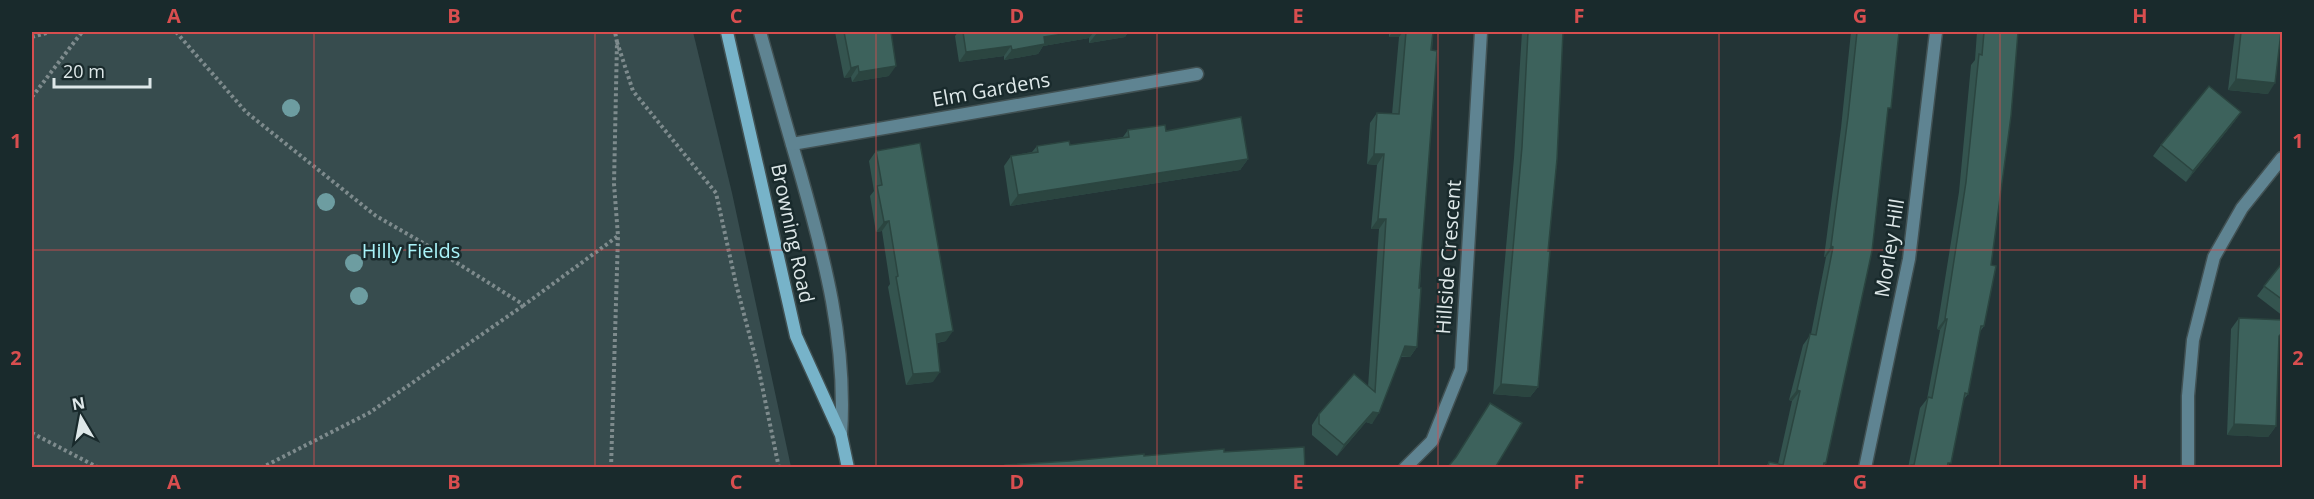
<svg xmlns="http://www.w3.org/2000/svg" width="2314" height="499" font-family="'Open Sans',sans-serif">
  <rect width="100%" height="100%" fill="#233436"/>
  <path fill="#374c4e" d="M 32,32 L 693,32 L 732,193 L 791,467 L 32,467 Z"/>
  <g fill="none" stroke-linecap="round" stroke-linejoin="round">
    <g stroke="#415153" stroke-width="15">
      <g id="street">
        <path d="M 760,32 C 773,78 786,125 800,172 C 825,260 847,342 841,435"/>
        <path d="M 792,144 L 1197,74"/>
        <path d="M 1405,468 L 1432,441 L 1461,369 L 1481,32"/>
        <path d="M 1865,468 L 1909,259 L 1936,32"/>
        <path d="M 2188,468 L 2188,396 L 2193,340 L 2214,257 L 2242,208 L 2282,158"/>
      </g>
    </g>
    <g stroke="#415153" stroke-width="15">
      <path id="secondary" d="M 727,32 L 796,336 L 841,435 L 848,468"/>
    </g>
    <g stroke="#7e8b8d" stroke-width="4" stroke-dasharray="3 3" stroke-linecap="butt">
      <path d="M 176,32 L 246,112 L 376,216 L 446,256 L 524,305 L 618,236"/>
      <path d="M 32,37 L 50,32"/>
      <path d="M 617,42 L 633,91 L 716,193 L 736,284 L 759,371 L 779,468"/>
      <path d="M 32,97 L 82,32"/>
      <path d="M 32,433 L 99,468"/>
      <path d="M 261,468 L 369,413 L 524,305"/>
      <path d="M 611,468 L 618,236 L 614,184 L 617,42 L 615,32"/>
    </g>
    <use href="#street" stroke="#5f8492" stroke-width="12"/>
    <use href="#secondary" stroke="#77b3c9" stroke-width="12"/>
  </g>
  <g fill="#6d9da1">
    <circle cx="291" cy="108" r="9"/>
    <circle cx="326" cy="202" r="9"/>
    <circle cx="354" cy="263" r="9"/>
    <circle cx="359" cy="296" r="9"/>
  </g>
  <g fill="#34544f">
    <path d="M 835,32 L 891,32 L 889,76 L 852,82 L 851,77 L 844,78 Z"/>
    <path d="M 958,32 L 1130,32 L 1128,32 L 1125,37 L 1089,43 L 1089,38 L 1043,46 L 1038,54 L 1004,60 L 1004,56 L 959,62 L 955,36 Z"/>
    <path d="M 1389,32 L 1433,32 L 1417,347 L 1410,357 L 1401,357 L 1372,424 L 1366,422 L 1337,456 L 1312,435 L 1312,425 L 1319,414 L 1368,387 L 1379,229 L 1371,229 L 1377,165 L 1367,164 L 1370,123 L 1377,113 L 1392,114 L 1399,37 L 1389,37 Z"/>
    <path d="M 1522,32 L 1563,32 L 1538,387 L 1530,397 L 1493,394 L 1514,158 Z"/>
    <path d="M 1851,32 L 1899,32 L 1887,114 L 1826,463 L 1823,468 L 1765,468 L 1769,462 L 1778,464 L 1792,401 L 1789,400 L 1803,345 L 1811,334 L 1826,257 L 1824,257 L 1841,128 Z"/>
    <path d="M 1977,32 L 2018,32 L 1984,326 L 1979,333 L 1968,394 L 1964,399 L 1948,468 L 1908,468 L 1920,408 L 1927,399 L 1940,330 L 1937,329 L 1959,192 L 1971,65 L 1975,60 Z"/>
    <path d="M 2235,32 L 2281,32 L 2268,94 L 2228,90 Z"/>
    <path d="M 2241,112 L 2234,122 L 2186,182 L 2153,156 L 2161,145 Z"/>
    <path d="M 1128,130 L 1166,131 L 1248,159 L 1240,170 L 1010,206 L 1004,166 L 1011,156 L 1032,152 L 1037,146 L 1070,145 L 1123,137 Z"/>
    <path d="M 876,151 L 946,341 L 937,343 L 933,382 L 906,385 L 888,287 L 890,284 L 882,231 L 876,232 L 870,196 L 874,191 L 869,161 Z"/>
    <path d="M 2283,262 L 2283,316 L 2257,296 Z"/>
    <path d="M 2239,318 L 2279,337 L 2276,426 L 2268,437 L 2227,435 L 2231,329 Z"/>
    <path d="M 1490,403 L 1522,423 L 1454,460 L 1483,414 Z"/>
  </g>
  <g fill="#2b4540">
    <path d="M 1077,32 L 1094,32 L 1089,38 L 1043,46 L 1038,54 L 1004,60 L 1012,50 L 1044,37 Z"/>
    <path d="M 1105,32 L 1130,32 L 1128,32 L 1125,37 L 1089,43 L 1097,33 Z"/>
    <path d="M 1392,32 L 1403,32 L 1399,37 L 1389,37 Z"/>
    <path d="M 1011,46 L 1004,56 L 959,62 L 966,52 Z"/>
    <path d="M 858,66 L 851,77 L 844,78 L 851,68 Z"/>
    <path d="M 896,66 L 889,76 L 852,82 L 859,72 Z"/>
    <path d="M 2236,79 L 2275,83 L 2268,94 L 2228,90 Z"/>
    <path d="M 2241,112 L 2234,122 L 2186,182 L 2193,171 Z"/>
    <path d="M 1374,154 L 1384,154 L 1377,165 L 1367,164 Z"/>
    <path d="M 1248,159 L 1240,170 L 1010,206 L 1018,195 Z"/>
    <path d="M 1378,219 L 1386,219 L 1379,229 L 1371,229 Z"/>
    <path d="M 889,221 L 882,231 L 876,232 L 884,222 Z"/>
    <path d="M 1831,246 L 1833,247 L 1826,257 L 1824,257 Z"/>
    <path d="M 1945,319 L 1947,319 L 1940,330 L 1937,329 Z"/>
    <path d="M 953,331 L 946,341 L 928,344 L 936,334 Z"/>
    <path d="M 1405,346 L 1417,347 L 1410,357 L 1398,356 Z"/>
    <path d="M 940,372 L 933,382 L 906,385 L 913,374 Z"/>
    <path d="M 1501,384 L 1538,387 L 1530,397 L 1493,394 Z"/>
    <path d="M 1797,390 L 1800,391 L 1792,401 L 1789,400 Z"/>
    <path d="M 1373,412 L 1379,413 L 1372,424 L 1366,422 L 1337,456 L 1344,445 Z"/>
    <path d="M 2234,424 L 2276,426 L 2268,437 L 2227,435 Z"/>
  </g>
  <g fill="#3d625c" stroke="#2b4540" stroke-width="1.5">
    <path d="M 844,32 L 891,32 L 896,66 L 859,72 L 858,66 L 851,68 Z"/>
    <path d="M 963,32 L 1077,32 L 1044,37 L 1045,44 L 1012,50 L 1011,46 L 966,52 Z"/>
    <path d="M 1406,32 L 1433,32 L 1431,50 L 1437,51 L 1419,288 L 1421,288 L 1417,347 L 1405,346 L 1379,413 L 1373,412 L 1344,445 L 1319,424 L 1319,414 L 1354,374 L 1375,392 L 1386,219 L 1378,219 L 1384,154 L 1374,154 L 1377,113 L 1399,114 Z"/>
    <path d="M 1528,32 L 1563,32 L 1557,159 L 1548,251 L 1550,251 L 1538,387 L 1501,384 L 1522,147 Z"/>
    <path d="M 1857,32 L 1899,32 L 1891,108 L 1888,108 L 1872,251 L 1826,463 L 1824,463 L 1823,468 L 1768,468 L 1769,462 L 1783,465 L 1800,391 L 1797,390 L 1810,334 L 1816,335 L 1833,247 L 1831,246 L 1848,117 Z"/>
    <path d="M 1984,32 L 2018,32 L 2011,116 L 1991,265 L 1996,266 L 1984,326 L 1981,326 L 1968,394 L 1965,393 L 1951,463 L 1948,463 L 1947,468 L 1910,468 L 1911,465 L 1914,465 L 1928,397 L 1932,398 L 1947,319 L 1945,319 L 1966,182 L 1979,54 L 1982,55 Z"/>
    <path d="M 2241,32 L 2281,32 L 2275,83 L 2236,79 Z"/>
    <path d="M 2209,86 L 2241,112 L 2193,171 L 2161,145 Z"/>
    <path d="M 1241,117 L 1248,159 L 1018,195 L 1011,156 L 1038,152 L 1037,146 L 1069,141 L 1070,145 L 1129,137 L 1128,130 L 1165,125 L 1166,131 Z"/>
    <path d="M 920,143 L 953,331 L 936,334 L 940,372 L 913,374 L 896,277 L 898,276 L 889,221 L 884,222 L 877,186 L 882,185 L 876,151 Z"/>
    <path d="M 2283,262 L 2283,300 L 2264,286 Z"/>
    <path d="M 2239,318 L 2283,320 L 2283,332 L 2279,336 L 2276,426 L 2234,424 Z"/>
    <path d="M 1490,403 L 1522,423 L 1495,468 L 1447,468 L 1456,457 Z"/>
    <path d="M 1304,447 L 1305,468 L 995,468 L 1005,467 L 1005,465 L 1070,461 L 1144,454 L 1144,456 L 1224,449 L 1224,452 Z"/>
  </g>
  <path fill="none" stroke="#d84e4f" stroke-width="1.5" stroke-opacity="0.55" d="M 314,32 L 314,468M 595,32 L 595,468M 876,32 L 876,468M 1157,32 L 1157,468M 1438,32 L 1438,468M 1719,32 L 1719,468M 2000,32 L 2000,468M 32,250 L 2282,250"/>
  <g text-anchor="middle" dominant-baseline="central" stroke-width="5" stroke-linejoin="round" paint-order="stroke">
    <g font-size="20" fill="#dee8e9" stroke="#192a2c">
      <text transform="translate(991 89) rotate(-10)">Elm Gardens</text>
      <text transform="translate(793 233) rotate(78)">Browning Road</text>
      <text transform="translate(1889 248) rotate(-81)">Morley Hill</text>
      <text transform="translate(1448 257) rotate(-86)">Hillside Crescent</text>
    </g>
    <g font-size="20" fill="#a9f3f9" stroke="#192a2c">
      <text x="411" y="250">Hilly Fields</text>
    </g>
  </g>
  <rect width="2314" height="499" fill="none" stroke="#192a2c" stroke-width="66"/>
  <g transform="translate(81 418) rotate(350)" stroke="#192a2c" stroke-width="4.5" paint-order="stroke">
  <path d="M0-4.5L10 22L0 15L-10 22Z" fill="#dee8e9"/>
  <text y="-9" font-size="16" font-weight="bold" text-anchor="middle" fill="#dee8e9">N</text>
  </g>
  <path d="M54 78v9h96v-9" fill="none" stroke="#dee8e9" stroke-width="3"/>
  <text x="63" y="78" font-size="18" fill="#dee8e9" stroke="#192a2c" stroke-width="4.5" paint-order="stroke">20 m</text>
  <rect x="33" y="33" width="2248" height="433" fill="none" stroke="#d84e4f" stroke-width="2"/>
  <g font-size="20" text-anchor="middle" font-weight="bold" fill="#d84e4f">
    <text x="174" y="23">A</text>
    <text x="454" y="23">B</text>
    <text x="736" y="23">C</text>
    <text x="1017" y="23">D</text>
    <text x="1298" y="23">E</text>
    <text x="1579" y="23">F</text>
    <text x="1860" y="23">G</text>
    <text x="2140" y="23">H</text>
    <text x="16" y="148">1</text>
    <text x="2298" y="148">1</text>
    <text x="16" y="365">2</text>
    <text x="2298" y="365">2</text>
    <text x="174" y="489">A</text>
    <text x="454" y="489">B</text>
    <text x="736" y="489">C</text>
    <text x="1017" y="489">D</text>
    <text x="1298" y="489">E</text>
    <text x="1579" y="489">F</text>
    <text x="1860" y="489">G</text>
    <text x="2140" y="489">H</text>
  </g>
</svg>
